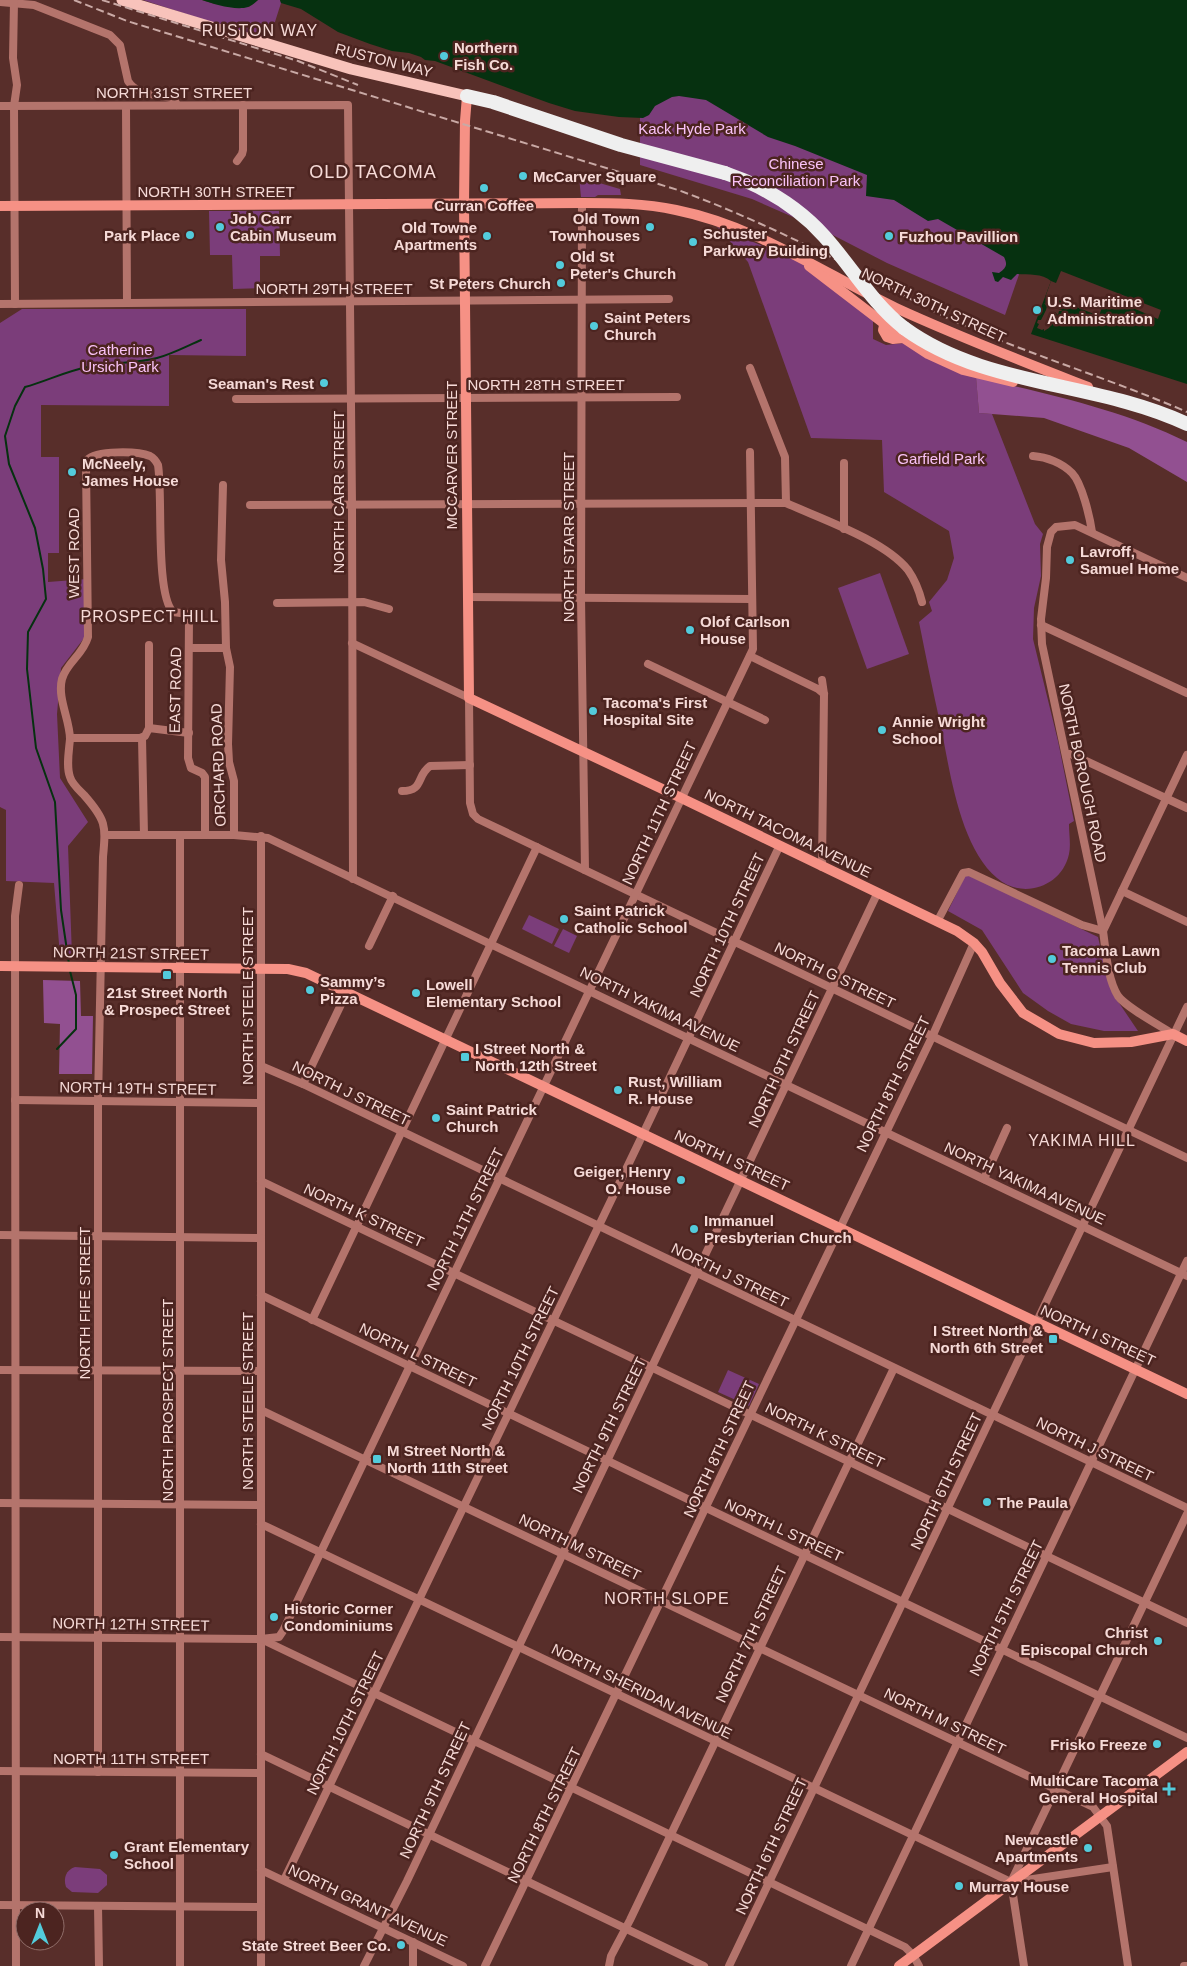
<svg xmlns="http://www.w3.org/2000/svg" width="1187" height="1966" font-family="Arial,sans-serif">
  <rect width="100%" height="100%" fill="#582e2a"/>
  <g fill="#7b3d7a">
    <path d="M 143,0 L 202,0 L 215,4 L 249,7 L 258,0 L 280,0 L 281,3 L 274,25 L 267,30 L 263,39 Z"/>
    <path d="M 640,51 L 1024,260 L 1005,315 L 887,263 L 825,231 L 752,199 L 640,165 Z"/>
    <path d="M 579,177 L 620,189 L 621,195 L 598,195 L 595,197 L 581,197 Z"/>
    <path d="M 209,211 L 279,211 L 280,256 L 260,256 L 260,288 L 233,289 L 232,255 L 210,255 Z"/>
    <path d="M 717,227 L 797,260 L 873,320 L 873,339 L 886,345 L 904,343 L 976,376 L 979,413 L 992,414 L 1035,524 L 1043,534 L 1040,544 L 1041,576 L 1034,608 L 1033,639 L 1058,741 L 1074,821 L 1069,824 C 1069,834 1071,845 1069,854 C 1062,887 1022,900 997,878 C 960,847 950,772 941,727 C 933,692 926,657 919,622 L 932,611 L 929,602 L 947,580 L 954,558 L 949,531 L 884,492 L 882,440 L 811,438 L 748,262 Z"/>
    <path d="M 22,309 L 246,309 L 246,356 L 169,355 L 169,406 L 41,405 L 41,457 L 59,457 L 59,553 L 48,553 L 48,582 L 87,579 L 88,633 L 61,668 L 57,714 L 60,778 L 88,822 L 68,846 L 72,956 L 60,956 L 54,883 L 6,881 L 6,810 L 0,807 L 0,323 Z"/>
    <path d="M 880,573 L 909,654 L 867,669 L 838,588 Z"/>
    <path d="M 966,874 L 1098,937 L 1108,981 L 1113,994 L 1138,1031 L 1104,1031 L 1071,1024 L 1048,1011 L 1023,993 L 982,930 L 948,911 Z"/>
    <path d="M 529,915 L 559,929 L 552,944 L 522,929 Z"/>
    <path d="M 563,929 L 577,936 L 569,953 L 554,946 Z"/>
    <path d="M 728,1370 L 759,1384 L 749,1406 L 718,1392 Z"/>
    <path d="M 75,1867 L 100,1869 L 107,1875 L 107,1885 L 98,1893 L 72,1892 L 66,1887 C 63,1878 66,1870 75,1867 Z"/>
  </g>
  <g fill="#925091">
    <path d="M 976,377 C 1047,394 1121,409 1187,442 L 1187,482 L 1129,448 L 1044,418 L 979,413 Z"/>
    <path d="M 43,980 L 80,981 L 81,1016 L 93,1016 L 92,1074 L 59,1074 L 60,1024 L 44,1023 Z"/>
  </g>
  <g fill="#063110">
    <path d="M 202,0 L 258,0 C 255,3 251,6 248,7 C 236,11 213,4 202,0 Z"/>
    <path d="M 280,0 L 1187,0 L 1187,384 L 1031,334 L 1051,281 C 1042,273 1029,275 1017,274 L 1011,280 L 1003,277 L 998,282 L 995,281 L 992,272 L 999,273 C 1006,268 1008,265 1004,257 L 938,219 L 928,221 L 894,200 L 866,196 L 867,175 L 795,146 L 768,137 L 706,100 L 679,96 L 672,97 L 655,106 L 649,115 L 643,118 L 619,117 L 575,111 L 549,103 L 435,61 L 425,60 L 421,57 L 409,53 L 392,51 L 370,44 L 338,32 L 301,9 L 281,3 Z"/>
  </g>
  <g fill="#582e2a">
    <path d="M 1061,271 L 1161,310 L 1158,319 L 1106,296 L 1099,316 L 1046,295 L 1051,281 L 1056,283 Z"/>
    <path d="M 1044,303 L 1063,311 L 1059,311 L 1058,315 L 1055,312 L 1052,314 L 1053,317 L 1062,320 L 1059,322 L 1061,324 L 1057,324 L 1057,326 L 1052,323 L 1049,328 L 1044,331 L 1044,329 L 1042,330 L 1037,328 L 1039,324 L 1037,323 L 1038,320 L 1041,320 L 1046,310 L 1047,306 Z"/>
  </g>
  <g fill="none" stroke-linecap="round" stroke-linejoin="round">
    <g stroke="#063110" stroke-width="2">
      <path d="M 69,964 L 61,910 L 55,802 L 36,748 L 27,669 L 28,632 L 46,599 L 43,569 L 35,528 L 9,464 L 5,436 L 15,406 L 25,387 C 47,381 66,371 88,367 C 111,362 135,364 157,358 C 172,354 187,346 201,340"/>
      <path d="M 57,1049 L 76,1029 L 76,995 L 70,971"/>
    </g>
    <g stroke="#b4746c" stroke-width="8">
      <path d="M 0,2 L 34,5 L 110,35 L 120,45 L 128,81 C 137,96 158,94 174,99 L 177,105"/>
      <path d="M 14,2 L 13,58 L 17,85 L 14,106 L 15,304"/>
      <path d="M 0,106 L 348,105 L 352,504 L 353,879"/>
      <path d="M 126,106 L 127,303"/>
      <path d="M 237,161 L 242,154 L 243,150 L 243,105"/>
      <path d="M 582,203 L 581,598 L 585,870"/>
      <path d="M 0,304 L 669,299"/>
      <path d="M 750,368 L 785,457 L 786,503"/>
      <path d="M 236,399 L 677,397"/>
      <path d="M 1033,456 C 1047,457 1062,463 1072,473 C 1082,483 1090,518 1092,532"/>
      <path d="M 844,463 L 844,529"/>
      <path d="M 223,485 L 221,560 L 225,602 L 226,648 L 230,667 L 228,744 L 229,762 L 234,781 L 234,835"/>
      <path d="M 250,505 L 786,503 C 821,519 884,540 908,570 C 915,580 919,590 922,602"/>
      <path d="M 467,597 L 752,599"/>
      <path d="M 277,603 L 364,602 L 389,609"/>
      <path d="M 1041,625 L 1187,693"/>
      <path d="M 352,643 L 469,698 L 470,803 L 473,814 L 478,819 L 1187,1158"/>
      <path d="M 149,645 L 149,728"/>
      <path d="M 189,648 L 226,648"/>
      <path d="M 750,656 L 818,689 L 824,694"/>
      <path d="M 648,664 L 765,720"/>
      <path d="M 822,680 L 824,694 L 822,867"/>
      <path d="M 70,738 L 140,738 L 145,736 L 149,728 L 189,733"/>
      <path d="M 142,738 L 144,835"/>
      <path d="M 1066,754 L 1071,754 L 1187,808"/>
      <path d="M 402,791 C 424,791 416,776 430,766 L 470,765"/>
      <path d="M 105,835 L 234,835 L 268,838 L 1187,1276"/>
      <path d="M 180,835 L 180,1966"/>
      <path d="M 261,836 L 261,1966"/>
      <path d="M 1122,891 L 1187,922"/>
      <path d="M 937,922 L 963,873 L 969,872 L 1082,925 L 1103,931 L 1187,755"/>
      <path d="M 369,946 L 393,896"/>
      <path d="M 1173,1034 C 1159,1025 1127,1008 1118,996 C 1107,978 1106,951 1103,931 L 1042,644 L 1041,619 L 1046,578 L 1047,547 L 1051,532 L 1056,527 L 1075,525 L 1187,578"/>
      <path d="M 261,1066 L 303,1084 L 1187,1508"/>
      <path d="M 303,1084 L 347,992"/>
      <path d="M 15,1100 L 261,1103"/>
      <path d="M 984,1179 L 1007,1128"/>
      <path d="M 261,1181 L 1187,1623"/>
      <path d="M 0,1235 L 261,1238"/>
      <path d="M 261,1295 L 1187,1738"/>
      <path d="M 312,1320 L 537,847"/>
      <path d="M 0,1370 L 261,1371"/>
      <path d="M 261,1410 L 1093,1807 L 1107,1826 L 1128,1966"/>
      <path d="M 0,1503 L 261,1505"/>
      <path d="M 261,1524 L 1011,1882"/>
      <path d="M 0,1637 L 261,1639 L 279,1637 L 283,1631 L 753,649 L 750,452"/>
      <path d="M 261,1639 L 905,1947 L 913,1955 L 919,1966"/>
      <path d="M 261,1754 L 704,1966"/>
      <path d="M 0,1771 L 261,1773"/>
      <path d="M 98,1772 L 98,1101 L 103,857 C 106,825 106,820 84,795 C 79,790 72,784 70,777 C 66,766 69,751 70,739 C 70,720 57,698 62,679 C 67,662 83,655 88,637 L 86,465 L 87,460 C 96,450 138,451 150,456 C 154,458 156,461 158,465 C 163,494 155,594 173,612 L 188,614 L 189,618 L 188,758 L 191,768 L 202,773 L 205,777 L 205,835"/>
      <path d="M 261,1870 L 463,1966"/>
      <path d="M 284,1880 L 643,1134 L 779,847"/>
      <path d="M 1011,1882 L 1187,1514"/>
      <path d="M 1011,1882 L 1024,1966"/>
      <path d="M 1013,1882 L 1113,1867"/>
      <path d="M 0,1905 L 261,1907"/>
      <path d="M 98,1906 L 99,1966"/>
      <path d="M 413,1942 L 413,1966"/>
      <path d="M 16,1966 L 15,916 L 19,885"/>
      <path d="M 364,1966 L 407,1881 L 877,894"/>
      <path d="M 485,1966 L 932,1037 L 974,943"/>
      <path d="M 609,1966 L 611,1956 L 630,1920 L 894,1368"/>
      <path d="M 729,1966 L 1187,1007"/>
      <path d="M 851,1966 L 1187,1261"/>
      <path d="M 1184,1966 L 1187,1966"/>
    </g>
    <g stroke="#f69185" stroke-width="10">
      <path d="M 467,96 L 465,121 L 464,204 L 469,698 L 673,794 L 957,931 L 974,943 L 982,952 L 1000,983 L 1023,1013 L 1059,1034 L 1094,1043 L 1131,1042 L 1173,1034 L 1187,1041"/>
      <path d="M 0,206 L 582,203 C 613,203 644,203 676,210 C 756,226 823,273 896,308 C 959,337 1024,362 1088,387"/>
      <path d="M 809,266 L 899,335 L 928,354 L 963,370 L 1013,382"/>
      <path d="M 885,321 L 883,330 L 887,337 L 893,339 L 903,338"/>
      <path d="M 0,966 L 288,969 L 306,973 L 1187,1394"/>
      <path d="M 899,1966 L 1187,1752"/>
    </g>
    <path stroke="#f8c3bb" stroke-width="11" d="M 122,0 L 351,69 L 467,96"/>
    <g stroke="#efefef" stroke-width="14">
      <path d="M 467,96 L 493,102 L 621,145 L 725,173"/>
      <path d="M 904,328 C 986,388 1096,381 1187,424"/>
    </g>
    <g stroke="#c9a9a5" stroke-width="2" stroke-dasharray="8 4" stroke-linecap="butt">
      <path d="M 74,0 L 127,21 L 678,190 C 741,213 801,242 861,272 C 892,288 922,307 954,321 C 1030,355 1111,379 1187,412"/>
      <path d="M 102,0 L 298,61 L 358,85"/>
    </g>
    <path stroke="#efefef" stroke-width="14" d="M 725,173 C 763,186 797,206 824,236 C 852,267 871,302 904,328"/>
  </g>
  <g fill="#53cbdb" stroke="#4c2420" stroke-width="2">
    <circle cx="444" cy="56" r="5"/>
    <circle cx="523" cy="176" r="5"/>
    <circle cx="484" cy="188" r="5"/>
    <circle cx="220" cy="227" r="5"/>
    <circle cx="650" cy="227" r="5"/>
    <circle cx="190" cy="235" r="5"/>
    <circle cx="487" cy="236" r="5"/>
    <circle cx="889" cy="236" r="5"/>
    <circle cx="693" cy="242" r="5"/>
    <circle cx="560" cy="265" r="5"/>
    <circle cx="561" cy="283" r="5"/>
    <circle cx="1037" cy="310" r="5"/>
    <circle cx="594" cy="326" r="5"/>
    <circle cx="324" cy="383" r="5"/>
    <circle cx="72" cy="472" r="5"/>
    <circle cx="1070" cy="560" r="5"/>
    <circle cx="690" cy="630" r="5"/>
    <circle cx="593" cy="711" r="5"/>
    <circle cx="882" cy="730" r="5"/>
    <circle cx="564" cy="919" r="5"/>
    <circle cx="1052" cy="959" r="5"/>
    <rect x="162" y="970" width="10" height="10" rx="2.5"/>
    <circle cx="310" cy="990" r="5"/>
    <circle cx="416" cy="993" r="5"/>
    <rect x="460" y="1052" width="10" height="10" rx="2.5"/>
    <circle cx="618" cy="1090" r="5"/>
    <circle cx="436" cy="1118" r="5"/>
    <circle cx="681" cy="1180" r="5"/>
    <circle cx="694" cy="1229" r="5"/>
    <rect x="1048" y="1334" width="10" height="10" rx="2.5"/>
    <rect x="372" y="1454" width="10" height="10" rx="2.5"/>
    <circle cx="987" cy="1502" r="5"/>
    <circle cx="274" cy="1617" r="5"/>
    <circle cx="1158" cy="1641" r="5"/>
    <circle cx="1157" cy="1744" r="5"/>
    <path d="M1166.5 1781.5h5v5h5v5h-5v5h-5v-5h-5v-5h5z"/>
    <circle cx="1088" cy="1848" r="5"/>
    <circle cx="114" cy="1855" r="5"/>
    <circle cx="959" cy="1886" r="5"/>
    <circle cx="401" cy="1945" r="5"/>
  </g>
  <g text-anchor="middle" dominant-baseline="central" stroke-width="5" stroke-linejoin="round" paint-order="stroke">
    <g font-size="15" font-weight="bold" fill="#f6dad7" stroke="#4c2420" text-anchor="start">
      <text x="454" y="47">Northern<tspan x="454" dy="17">Fish Co.</tspan></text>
      <text x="533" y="176">McCarver Square</text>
      <text x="484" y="205" text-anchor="middle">Curran Coffee</text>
      <text x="230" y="218">Job Carr<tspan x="230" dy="17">Cabin Museum</tspan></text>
      <text x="640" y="218" text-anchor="end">Old Town<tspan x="640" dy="17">Townhouses</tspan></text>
      <text x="477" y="227" text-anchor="end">Old Towne<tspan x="477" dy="17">Apartments</tspan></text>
      <text x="703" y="233">Schuster<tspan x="703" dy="17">Parkway Building</tspan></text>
      <text x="180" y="235" text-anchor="end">Park Place</text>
      <text x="899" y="236">Fuzhou Pavillion</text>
      <text x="570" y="256">Old St<tspan x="570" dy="17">Peter's Church</tspan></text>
      <text x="551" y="283" text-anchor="end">St Peters Church</text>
      <text x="1047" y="301">U.S. Maritime<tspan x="1047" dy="17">Administration</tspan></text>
      <text x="604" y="317">Saint Peters<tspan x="604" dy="17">Church</tspan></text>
      <text x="314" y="383" text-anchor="end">Seaman's Rest</text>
      <text x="82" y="463">McNeely,<tspan x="82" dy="17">James House</tspan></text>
      <text x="1080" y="551">Lavroff,<tspan x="1080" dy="17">Samuel Home</tspan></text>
      <text x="700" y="621">Olof Carlson<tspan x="700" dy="17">House</tspan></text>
      <text x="603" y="702">Tacoma's First<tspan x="603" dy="17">Hospital Site</tspan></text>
      <text x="892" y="721">Annie Wright<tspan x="892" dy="17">School</tspan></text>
      <text x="574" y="910">Saint Patrick<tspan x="574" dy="17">Catholic School</tspan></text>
      <text x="1062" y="950">Tacoma Lawn<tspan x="1062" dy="17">Tennis Club</tspan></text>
      <text x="320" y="981">Sammy’s<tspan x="320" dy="17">Pizza</tspan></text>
      <text x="426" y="984">Lowell<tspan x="426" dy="17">Elementary School</tspan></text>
      <text x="167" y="992" text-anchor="middle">21st Street North<tspan x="167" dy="17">&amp; Prospect Street</tspan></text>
      <text x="475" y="1048">I Street North &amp;<tspan x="475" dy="17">North 12th Street</tspan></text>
      <text x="628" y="1081">Rust, William<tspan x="628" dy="17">R. House</tspan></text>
      <text x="446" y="1109">Saint Patrick<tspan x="446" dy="17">Church</tspan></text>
      <text x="671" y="1171" text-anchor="end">Geiger, Henry<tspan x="671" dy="17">O. House</tspan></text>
      <text x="704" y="1220">Immanuel<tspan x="704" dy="17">Presbyterian Church</tspan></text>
      <text x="1043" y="1330" text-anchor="end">I Street North &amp;<tspan x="1043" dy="17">North 6th Street</tspan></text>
      <text x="387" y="1450">M Street North &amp;<tspan x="387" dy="17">North 11th Street</tspan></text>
      <text x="997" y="1502">The Paula</text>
      <text x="284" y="1608">Historic Corner<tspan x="284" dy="17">Condominiums</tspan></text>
      <text x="1148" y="1632" text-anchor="end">Christ<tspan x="1148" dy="17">Episcopal Church</tspan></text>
      <text x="1147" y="1744" text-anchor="end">Frisko Freeze</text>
      <text x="1158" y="1780" text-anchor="end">MultiCare Tacoma<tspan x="1158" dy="17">General Hospital</tspan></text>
      <text x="1078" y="1839" text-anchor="end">Newcastle<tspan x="1078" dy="17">Apartments</tspan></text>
      <text x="124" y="1846">Grant Elementary<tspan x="124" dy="17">School</tspan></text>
      <text x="969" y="1886">Murray House</text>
      <text x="391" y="1945" text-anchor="end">State Street Beer Co.</text>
    </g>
    <g font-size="15" fill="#f6dad7" stroke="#4c2420">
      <text transform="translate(384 60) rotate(14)">RUSTON WAY</text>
      <text x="174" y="92">NORTH 31ST STREET</text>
      <text x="216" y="191">NORTH 30TH STREET</text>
      <text x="334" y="288">NORTH 29TH STREET</text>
      <text transform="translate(934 305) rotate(25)">NORTH 30TH STREET</text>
      <text x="546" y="384">NORTH 28TH STREET</text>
      <text transform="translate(451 455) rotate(-90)">MCCARVER STREET</text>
      <text transform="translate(338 492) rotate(-90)">NORTH CARR STREET</text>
      <text transform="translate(568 537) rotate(-90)">NORTH STARR STREET</text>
      <text transform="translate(73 553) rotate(-90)">WEST ROAD</text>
      <text transform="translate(175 690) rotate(-89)">EAST ROAD</text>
      <text transform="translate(218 765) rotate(-92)">ORCHARD ROAD</text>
      <text transform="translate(1083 773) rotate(78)">NORTH BOROUGH ROAD</text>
      <text transform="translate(659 813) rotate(-65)">NORTH 11TH STREET</text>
      <text transform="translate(788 833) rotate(26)">NORTH TACOMA AVENUE</text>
      <text transform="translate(727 925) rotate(-65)">NORTH 10TH STREET</text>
      <text transform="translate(131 953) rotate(1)">NORTH 21ST STREET</text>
      <text transform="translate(835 975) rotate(26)">NORTH G STREET</text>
      <text transform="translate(247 996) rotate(-90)">NORTH STEELE STREET</text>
      <text transform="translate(660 1009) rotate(26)">NORTH YAKIMA AVENUE</text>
      <text transform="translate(784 1059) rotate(-65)">NORTH 9TH STREET</text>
      <text transform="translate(893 1084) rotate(-64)">NORTH 8TH STREET</text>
      <text transform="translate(138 1088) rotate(1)">NORTH 19TH STREET</text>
      <text transform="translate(351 1093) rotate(26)">NORTH J STREET</text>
      <text transform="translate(732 1160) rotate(25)">NORTH I STREET</text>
      <text transform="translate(1025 1183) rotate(25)">NORTH YAKIMA AVENUE</text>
      <text transform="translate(364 1215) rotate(25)">NORTH K STREET</text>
      <text transform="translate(465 1219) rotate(-64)">NORTH 11TH STREET</text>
      <text transform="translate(730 1275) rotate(26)">NORTH J STREET</text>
      <text transform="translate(84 1303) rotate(-90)">NORTH FIFE STREET</text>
      <text transform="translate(1098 1335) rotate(25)">NORTH I STREET</text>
      <text transform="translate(418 1355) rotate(26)">NORTH L STREET</text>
      <text transform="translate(520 1358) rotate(-64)">NORTH 10TH STREET</text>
      <text transform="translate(167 1400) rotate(-90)">NORTH PROSPECT STREET</text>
      <text transform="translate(247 1401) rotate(-90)">NORTH STEELE STREET</text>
      <text transform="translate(609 1425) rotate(-64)">NORTH 9TH STREET</text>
      <text transform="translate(825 1435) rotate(26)">NORTH K STREET</text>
      <text transform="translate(719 1449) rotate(-65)">NORTH 8TH STREET</text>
      <text transform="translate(1095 1449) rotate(26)">NORTH J STREET</text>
      <text transform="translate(946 1481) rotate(-65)">NORTH 6TH STREET</text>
      <text transform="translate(784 1530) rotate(25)">NORTH L STREET</text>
      <text transform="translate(580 1547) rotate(26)">NORTH M STREET</text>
      <text transform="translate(1006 1608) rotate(-64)">NORTH 5TH STREET</text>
      <text transform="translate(131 1624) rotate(1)">NORTH 12TH STREET</text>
      <text transform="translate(751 1634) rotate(-65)">NORTH 7TH STREET</text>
      <text transform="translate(642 1691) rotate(26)">NORTH SHERIDAN AVENUE</text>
      <text transform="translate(945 1721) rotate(26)">NORTH M STREET</text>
      <text transform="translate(345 1723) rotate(-64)">NORTH 10TH STREET</text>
      <text x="131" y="1758">NORTH 11TH STREET</text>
      <text transform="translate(435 1790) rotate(-65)">NORTH 9TH STREET</text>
      <text transform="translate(544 1815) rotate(-64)">NORTH 8TH STREET</text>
      <text transform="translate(771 1846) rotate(-65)">NORTH 6TH STREET</text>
      <text transform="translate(368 1905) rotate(25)">NORTH GRANT AVENUE</text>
    </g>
    <g font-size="15" fill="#f9c2f7" stroke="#4c2420">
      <text x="692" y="128">Kack Hyde Park</text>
      <text x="796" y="163">Chinese<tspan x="796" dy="17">Reconciliation Park</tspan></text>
      <text x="120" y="349">Catherine<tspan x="120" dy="17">Ursich Park</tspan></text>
      <text x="941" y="458">Garfield Park</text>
    </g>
    <g font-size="16" letter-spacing="1" fill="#f6dad7" stroke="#4c2420">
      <text x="260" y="30">RUSTON WAY</text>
      <text x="150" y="616">PROSPECT HILL</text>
      <text x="1082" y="1140">YAKIMA HILL</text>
      <text x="667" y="1598">NORTH SLOPE</text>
    </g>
    <g font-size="18" letter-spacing="1" fill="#f6dad7" stroke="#4c2420">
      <text x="373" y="172">OLD TACOMA</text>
    </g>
  </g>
  <g transform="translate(40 1926)"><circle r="24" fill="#4c2420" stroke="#906d69"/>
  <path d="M0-4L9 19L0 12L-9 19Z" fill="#53cbdb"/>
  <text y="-8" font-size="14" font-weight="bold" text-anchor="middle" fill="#f6dad7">N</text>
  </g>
</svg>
